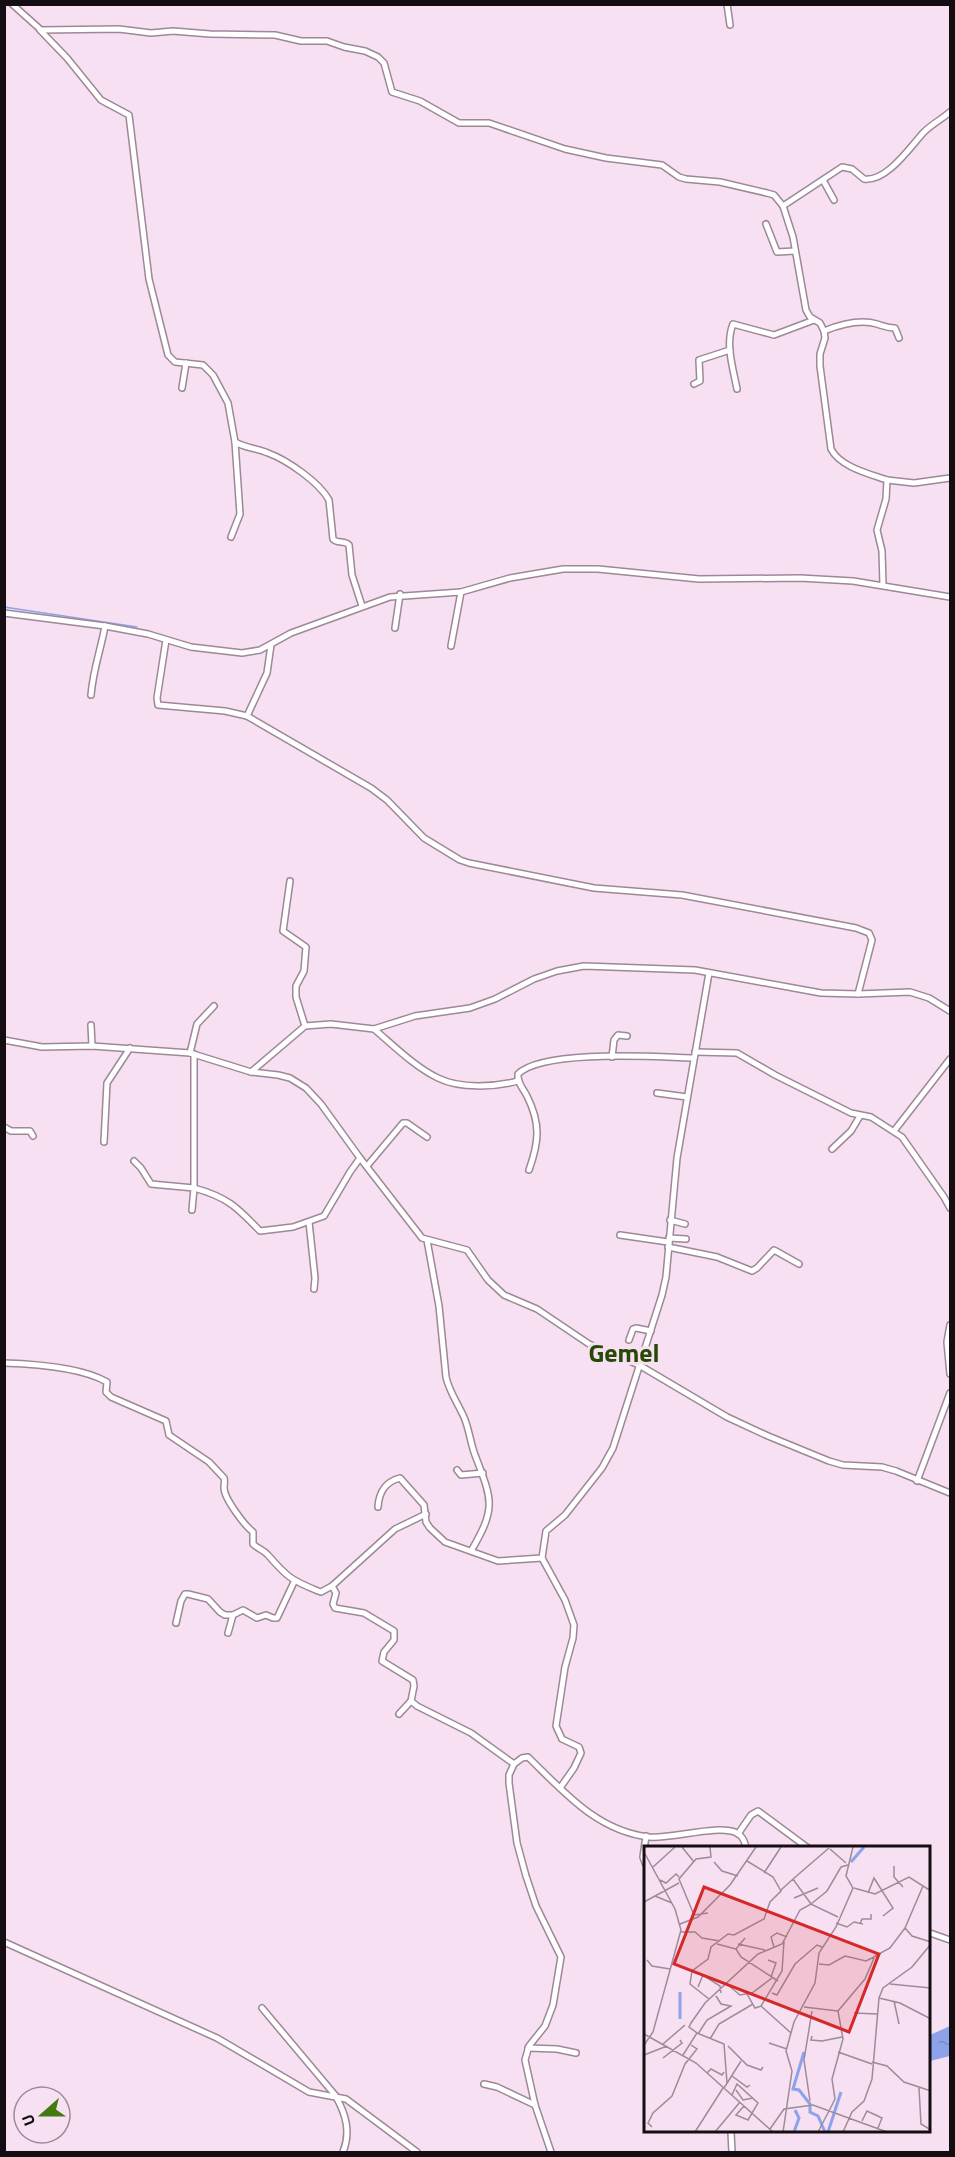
<svg xmlns="http://www.w3.org/2000/svg" width="955" height="2157" font-family="'Titillium Web',sans-serif">
  <defs>
    <pattern id="water-ripples" width="26" height="14" patternUnits="userSpaceOnUse" patternTransform="scale(1.5)"><rect width="26" height="14" fill="#8da2ea"/><path d="M2 4q2-2 4 0t4 0M15 11q2-2 4 0t4 0" fill="none" stroke="#798ac8"/></pattern>
  </defs>
  <rect width="100%" height="100%" fill="#f7e0f1"/>
  <path fill="url(#water-ripples)" d="M 950,2026 L 950,2056 L 930,2061 L 930,2035 Z"/>
  <g fill="none" stroke-linecap="round" stroke-linejoin="round">
    <path stroke="#8da2ea" stroke-width="1.5" d="M 4,607 L 137,627"/>
    <g stroke="#9c8897" stroke-width="8">
      <g id="minor">
        <path d="M 12,4 L 41,30 L 119,29 L 151,33 L 173,31 L 210,34 L 275,35 L 301,41 L 327,41 L 344,47 L 365,51 L 378,57 L 384,63 L 392,92 L 420,101 L 459,123 L 489,123 L 565,149 L 606,158 L 662,165 L 679,177 L 686,179 L 720,182 L 767,193 L 774,195 L 783,206 L 842,167 L 852,169 L 864,179 C 887,182 910,147 924,132 C 932,124 942,119 950,112"/>
        <path d="M 727,4 L 730,25"/>
        <path d="M 40,30 L 67,58 L 101,100 L 129,115 L 149,279 L 168,355 L 175,362 L 203,365 L 213,375 L 228,403 L 235,442 C 245,448 257,448 268,453 C 287,460 319,482 329,500 L 333,539 C 337,544 345,540 349,545 L 352,575 L 362,606"/>
        <path d="M 823,180 L 834,200"/>
        <path d="M 783,206 L 793,237 L 806,310 L 810,317 L 820,323 L 824,331 L 825,338 L 820,354 L 820,366 L 831,449 C 840,467 870,474 887,480 L 886,499 L 877,530 L 882,551 L 883,585"/>
        <path d="M 766,224 L 777,252 L 795,251"/>
        <path d="M 824,331 C 839,325 860,319 877,324 C 884,326 887,328 895,328 L 899,338"/>
        <path d="M 694,384 L 700,381 L 699,360 L 730,350"/>
        <path d="M 182,388 L 186,363"/>
        <path d="M 737,389 C 733,368 725,344 733,324 L 774,335 L 814,320"/>
        <path d="M 887,480 L 914,483 L 950,478"/>
        <path d="M 231,537 L 240,514 L 235,442"/>
        <path d="M 4,613 L 105,626 L 148,634 L 191,647 L 242,653 L 260,650 L 291,633 L 390,597 L 461,592 L 510,578 L 563,569 L 598,569 L 699,579 L 800,578 L 853,581 L 950,597"/>
        <path d="M 395,628 L 400,594"/>
        <path d="M 166,640 L 157,698 L 158,705 L 225,711 L 247,716 L 371,788 L 387,800 L 424,838 L 460,860 L 469,863 L 594,888 L 682,895 L 856,928 L 869,933 L 872,940 L 858,994"/>
        <path d="M 451,646 L 461,592"/>
        <path d="M 91,695 C 93,670 101,649 105,626"/>
        <path d="M 247,716 L 267,673 L 271,645"/>
        <path d="M 290,881 L 283,931 L 306,947 L 304,971 L 296,986 L 296,997 L 305,1026"/>
        <path d="M 91,1025 L 92,1046"/>
        <path d="M 374,1029 C 394,1046 415,1067 438,1078 C 460,1089 495,1087 518,1081"/>
        <path d="M 4,1040 L 42,1047 L 92,1046 L 190,1053 L 251,1072 L 278,1075 L 290,1078 L 306,1088 L 321,1104 L 360,1158 L 422,1238 L 467,1250 L 488,1280 L 504,1295 L 537,1309 L 589,1344 L 639,1365 L 727,1417 L 768,1436 L 829,1461 L 843,1465 L 882,1467 L 896,1471 L 950,1493"/>
        <path d="M 695,1052 L 737,1053 L 775,1075 L 851,1113 L 871,1117 L 902,1137 L 944,1197 L 950,1208"/>
        <path d="M 190,1053 L 197,1024 L 214,1006"/>
        <path d="M 194,1054 L 194,1188 C 227,1197 237,1207 260,1231 L 293,1227 L 324,1216 L 350,1172 L 360,1158"/>
        <path d="M 612,1057 L 614,1040 L 618,1035 L 627,1036"/>
        <path d="M 251,1072 L 305,1026 L 331,1024 L 374,1029 L 415,1016 L 470,1008 L 495,999 L 534,979 L 557,971 L 584,966 L 695,970 L 821,993 L 858,994 L 910,992 L 929,998 L 950,1011"/>
        <path d="M 657,1093 L 687,1097"/>
        <path d="M 4,1127 L 11,1131 L 30,1131 L 33,1136"/>
        <path d="M 894,1131 L 950,1059"/>
        <path d="M 104,1142 L 107,1083 L 130,1048"/>
        <path d="M 832,1149 L 851,1131 L 860,1116"/>
        <path d="M 134,1161 L 141,1168 L 151,1184 L 194,1188 L 192,1210"/>
        <path d="M 367,1166 L 403,1123 L 407,1123 L 427,1137"/>
        <path d="M 529,1170 C 539,1142 541,1124 527,1096 C 523,1088 517,1083 518,1074 C 543,1049 658,1057 694,1058"/>
        <path d="M 670,1220 L 685,1224"/>
        <path d="M 309,1222 L 315,1278 L 314,1289"/>
        <path d="M 620,1235 L 668,1242"/>
        <path d="M 669,1238 L 686,1239"/>
        <path d="M 427,1240 L 439,1306 L 446,1377 C 449,1391 457,1402 463,1415 C 469,1427 470,1442 475,1455 C 492,1500 497,1507 471,1551"/>
        <path d="M 668,1247 L 717,1257 L 752,1271 L 757,1268 L 774,1250 L 799,1264"/>
        <path d="M 950,1325 L 947,1342 L 950,1374"/>
        <path d="M 629,1340 L 633,1329 L 636,1328 L 651,1331"/>
        <path d="M 4,1363 C 35,1364 81,1367 107,1382 L 106,1392 L 111,1397 L 166,1421 L 169,1435 L 209,1462 L 224,1478 C 225,1481 224,1485 224,1488 C 224,1498 244,1525 253,1532 L 253,1544 C 258,1549 264,1550 268,1555 C 287,1577 291,1580 318,1591 L 321,1592 L 332,1586 L 336,1593 L 333,1604 L 335,1608 L 364,1613 L 394,1631 L 394,1640 L 384,1652 L 382,1661 L 413,1680 L 414,1686 L 411,1701 L 417,1706 L 471,1733 L 514,1764 L 522,1758 L 528,1757 C 564,1792 597,1831 649,1837 C 673,1839 718,1824 737,1833 C 743,1836 745,1842 746,1848"/>
        <path d="M 457,1470 L 461,1475 L 483,1473"/>
        <path d="M 917,1481 L 950,1393"/>
        <path d="M 378,1507 C 379,1492 385,1482 400,1478 L 424,1505 L 426,1522 L 430,1528 L 445,1542 L 498,1561 L 542,1558 L 546,1531 L 565,1515 L 602,1468 L 613,1448 L 662,1295 L 666,1277 L 677,1158 L 709,973"/>
        <path d="M 542,1558 L 565,1600 L 574,1625 L 573,1638 L 565,1667 L 556,1726 L 562,1739 L 579,1747 L 581,1753 L 574,1768 L 560,1788"/>
        <path d="M 332,1586 L 395,1529 L 426,1514"/>
        <path d="M 176,1623 L 181,1601 L 185,1594 L 188,1594 L 208,1599 L 220,1612 L 225,1615 L 233,1615 L 243,1610 L 257,1618 L 266,1615 L 273,1618 L 277,1618 L 294,1582"/>
        <path d="M 228,1633 L 233,1615"/>
        <path d="M 399,1714 L 411,1701"/>
        <path d="M 514,1764 L 509,1775 L 509,1783 L 517,1843 L 526,1876 L 536,1906 L 561,1957 L 553,2005 L 545,2026 L 529,2046 L 525,2060 L 535,2105 L 551,2152"/>
        <path d="M 738,1834 L 751,1815 L 758,1811 L 808,1848"/>
        <path d="M 646,1836 L 643,1857 L 646,1865"/>
        <path d="M 930,1933 L 950,1940"/>
        <path d="M 4,1942 L 217,2038 L 309,2092 L 346,2099 L 417,2152"/>
        <path d="M 262,2008 L 335,2095 C 346,2114 351,2132 343,2152"/>
        <path d="M 528,2048 L 557,2049 L 576,2053"/>
        <path d="M 484,2084 L 497,2087 L 535,2105"/>
        <path d="M 731,2132 L 732,2152"/>
      </g>
    </g>
    <use href="#minor" stroke="#fff" stroke-width="5"/>
  </g>
  <g text-anchor="middle" dominant-baseline="central" stroke-width="6" stroke-linejoin="round" paint-order="stroke">
    <g font-size="26" font-weight="bold" fill="#264906" stroke="#f7e0f1">
      <text x="624" y="1352">Gemel</text>
    </g>
  </g>
  <g transform="translate(644 1846)">
    <rect width="286" height="286" fill="#f7e0f1"/>
    <path fill="none" stroke="#8da2ea" stroke-width="3" d="M 207,16 L 220,1M 36,146 L 36,173M 160,206 L 149,243 L 155,244 L 166,258 L 166,266 L 174,270 L 181,286M 150,286 L 155,272 L 151,264M 184,286 L 197,246"/>
    <path fill="none" stroke="#9c8c98" stroke-width="1.5" d="M 38,1 L 50,16M 186,3 L 202,17M 0,6 L 31,63 L 37,84 L 9,186 L 0,199M 70,16 L 78,25 L 94,30M 250,20 L 250,31 L 259,41M 9,21 L 31,1M 120,27 L 137,1M 149,33 L 185,2M 16,34 L 22,37 L 32,28 L 35,31M 210,42 L 231,48 L 265,31 L 287,45M 137,44 L 149,33 L 167,58M 224,47 L 230,32 L 249,62 L 239,70M 11,50 L 28,57M 150,52 L 174,42M 0,56 L 35,37M 167,58 L 183,45 L 197,21 L 204,19M 64,67 L 50,69 L 35,33 L 52,13 L 67,11 L 66,1M 192,77 L 203,81 L 210,76 L 219,78M 36,78 L 54,71 L 86,39 L 112,1M 216,78 L 218,73 L 227,73 L 227,68M 261,82 L 268,90 L 287,96M 36,86 L 51,86 L 58,92 L 76,95M 101,92 L 92,103 L 97,111 L 134,135M 73,98 L 92,103M 94,98 L 121,104M 130,101 L 127,91 L 133,87 L 143,91M 3,114 L 8,120 L 26,123M 124,114 L 132,117 L 127,131M 175,118 L 185,119 L 201,110 L 222,115 L 232,110M 246,138 L 287,142M 84,139 L 96,149 L 108,147 L 128,132M 54,141 L 59,129 L 76,140 L 77,147M 128,147 L 133,149 L 151,118 L 173,99 L 178,101M 103,148 L 111,162 L 117,160 L 147,187M 235,152 L 239,142 L 268,121 L 287,98M 65,153 L 46,138 L 48,125 L 64,113 L 67,101 L 84,88 L 90,89 L 120,73 L 126,56 L 137,45 L 129,31 L 103,15M 250,155 L 255,178M 117,160 L 138,125 L 140,95M 160,161 L 194,165M 210,167 L 233,168M 53,187 L 80,198 L 83,237M 0,188 L 52,217 L 129,286M 54,188 L 63,174 L 87,160 L 77,158 L 72,150M 168,190 L 167,194 L 178,195 L 198,191M 66,193 L 75,178 L 109,158M 125,197 L 143,203M 19,198 L 41,179M 84,200 L 103,219 L 117,224 L 119,221M 194,206 L 228,218M 0,209 L 23,200M 39,209 L 53,187 L 45,181 L 47,177 L 61,157 L 114,108 L 138,98 L 156,64 L 167,58 L 194,71M 19,212 L 38,197 L 36,194M 228,216 L 243,220 L 260,236 L 287,245M 63,227 L 67,223 L 78,229 L 80,226M 88,230 L 103,241 L 106,239M 80,242 L 97,215M 275,242 L 277,278 L 287,284M 92,244 L 99,254 L 109,252M 88,249 L 93,238 L 114,257 L 104,274 L 92,269 L 100,260M 166,255 L 160,214 L 168,165M 186,263 L 191,253 L 188,233 L 199,193 L 194,165 L 221,133 L 231,110 L 246,102 L 261,82 L 279,40M 218,275 L 223,265 L 238,272 L 234,282M 8,281 L 4,277 L 9,267 L 28,250 L 41,218 L 53,203 L 47,199M 126,283 L 140,263 L 169,259 L 243,286M 51,286 L 79,242M 71,286 L 96,256M 139,286 L 148,225 L 142,205 L 150,176 L 171,137 L 175,107 L 192,81 L 209,42 L 202,30 L 209,1M 174,286 L 186,263M 199,286 L 208,266 L 220,255 L 228,233 L 235,152 L 256,157 L 287,173"/>
    <path fill="#d62828" fill-opacity="0.15" stroke="#d62828" stroke-width="3" d="M 60,41 L 235,108 L 205,186 L 30,118 Z"/>
    <rect width="286" height="286" fill="none" stroke="#140d12" stroke-width="3"/>
  </g>
  <rect width="955" height="2157" fill="none" stroke="#140d12" stroke-width="12"/>
  <g transform="translate(42 2115) rotate(249)"><circle r="28" fill="#f7e0f1" stroke="#9c8c98" stroke-width="1.5"/>
  <path d="M0-4.5L10 22L0 15L-10 22Z" fill="#427a0f"/>
  <text y="-9" font-size="16" font-weight="bold" text-anchor="middle" fill="#140d12">U</text>
  </g>
</svg>
